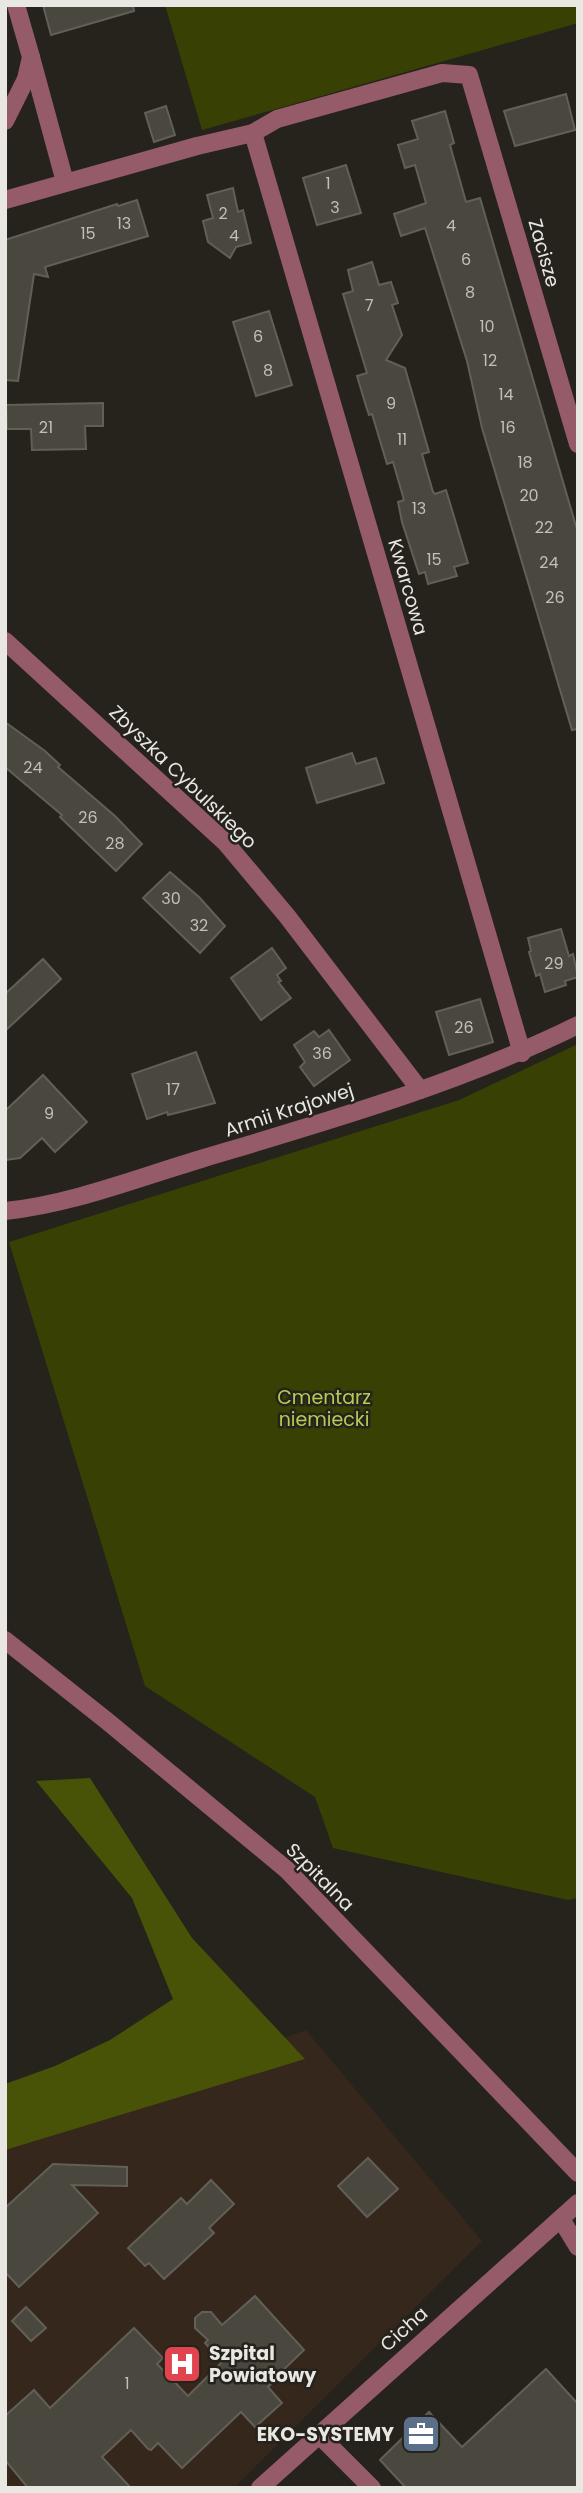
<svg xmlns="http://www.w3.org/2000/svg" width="583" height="2493" font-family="Poppins,sans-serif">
  <rect width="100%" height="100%" fill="#25231c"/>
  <path fill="#35271b" d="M 306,2030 L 482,2241 L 234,2488 L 5,2488 L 5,2133 Z"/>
  <g fill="#384004">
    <path d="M 165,5 L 578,5 L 578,23 L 202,130 Z"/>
    <path d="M 578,1044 L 578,1898 L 568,1900 L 333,1848 L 315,1797 L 145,1686 L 9,1242 L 459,1100 Z"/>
  </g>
  <path fill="#495308" d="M 90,1778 L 192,1938 L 305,2059 L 5,2150 L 5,2084 L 55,2066 L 110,2040 L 173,1999 L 132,1898 L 36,1781 Z"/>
  <g fill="#4a473f" stroke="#625f57" stroke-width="2">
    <path d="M 43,5 L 133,5 L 134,11 L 51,35 Z"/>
    <path d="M 566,94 L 575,130 L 515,146 L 504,111 Z"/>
    <path d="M 166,106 L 175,135 L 154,142 L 145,113 Z"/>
    <path d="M 445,111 L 454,143 L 450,145 L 466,202 L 480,198 L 578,533 L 578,729 L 572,730 L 482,428 L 467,361 L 425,228 L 401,236 L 394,214 L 426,203 L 415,165 L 405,168 L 398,145 L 418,139 L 412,121 Z"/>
    <path d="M 346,165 L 361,213 L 317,225 L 303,178 Z"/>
    <path d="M 233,188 L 238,212 L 243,210 L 251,243 L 236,247 L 230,258 L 208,242 L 203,221 L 213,218 L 207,195 Z"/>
    <path d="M 137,200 L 148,236 L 45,267 L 48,277 L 34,274 L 18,381 L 5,380 L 5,240 L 117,204 L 118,206 Z"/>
    <path d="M 372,262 L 379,285 L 391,282 L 398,303 L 392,305 L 402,335 L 386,360 L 405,368 L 429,452 L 422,454 L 433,492 L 435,494 L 446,490 L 468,563 L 454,567 L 457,576 L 428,584 L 425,572 L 419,574 L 402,522 L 398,502 L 404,500 L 393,462 L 387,464 L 372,414 L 369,415 L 366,406 L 357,376 L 367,373 L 343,294 L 353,291 L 348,270 Z"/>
    <path d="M 269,311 L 292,385 L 256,396 L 233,322 Z"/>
    <path d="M 103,403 L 103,426 L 85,426 L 86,449 L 32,450 L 31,429 L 7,429 L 6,405 Z"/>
    <path d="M 5,722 L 45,751 L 60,765 L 58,767 L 115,816 L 142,844 L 116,871 L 60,817 L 62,815 L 5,767 Z"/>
    <path d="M 352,753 L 356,764 L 376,758 L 384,783 L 317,803 L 306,768 Z"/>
    <path d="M 170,872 L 199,897 L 225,926 L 200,953 L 143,898 Z"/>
    <path d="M 561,929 L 569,956 L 573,954 L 578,977 L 565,981 L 566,985 L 545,992 L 540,974 L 536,976 L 529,952 L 531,951 L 528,938 Z"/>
    <path d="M 272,948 L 286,968 L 277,975 L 281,981 L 278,982 L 291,998 L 261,1020 L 231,978 Z"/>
    <path d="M 43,959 L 61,979 L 5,1031 L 5,994 Z"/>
    <path d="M 480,999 L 493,1042 L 449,1055 L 436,1012 Z"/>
    <path d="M 329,1030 L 350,1060 L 314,1086 L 300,1067 L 305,1062 L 294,1045 L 314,1031 L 319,1037 Z"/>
    <path d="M 196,1052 L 215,1103 L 168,1115 L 167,1112 L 147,1119 L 132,1074 Z"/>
    <path d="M 43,1075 L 87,1122 L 55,1152 L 42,1138 L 20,1158 L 5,1160 L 5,1111 Z"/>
    <path d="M 368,2158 L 398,2189 L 367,2217 L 338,2186 Z"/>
    <path d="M 53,2164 L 127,2167 L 127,2186 L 72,2185 L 98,2213 L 19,2287 L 5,2272 L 5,2208 Z"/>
    <path d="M 211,2180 L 234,2204 L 209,2228 L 214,2233 L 164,2279 L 149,2263 L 145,2266 L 128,2248 L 181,2198 L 187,2204 Z"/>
    <path d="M 255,2296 L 304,2350 L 275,2378 L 276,2379 L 268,2387 L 282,2403 L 255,2427 L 241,2412 L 182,2468 L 158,2443 L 151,2450 L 148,2449 L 131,2430 L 102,2457 L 131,2488 L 28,2488 L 5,2460 L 5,2416 L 34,2390 L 50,2408 L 134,2328 L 163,2358 L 157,2364 L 188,2396 L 222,2362 L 205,2343 L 208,2340 L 195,2328 L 195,2318 L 202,2312 L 211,2312 L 222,2325 Z"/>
    <path d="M 26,2307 L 46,2328 L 31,2341 L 12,2321 Z"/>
    <path d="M 546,2369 L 578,2404 L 578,2488 L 406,2488 L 380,2460 L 429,2412 L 462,2447 Z"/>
  </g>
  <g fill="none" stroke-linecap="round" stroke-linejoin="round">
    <g stroke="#965b68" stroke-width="18">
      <path d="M 31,57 L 65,182"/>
      <path d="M 5,121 L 26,79 L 31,57 L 16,5"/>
      <path d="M 253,133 L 522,1053"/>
      <path d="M 5,200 L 197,146 L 253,133 L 277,119 L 442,73 L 469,75 L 578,444"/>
      <path d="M 5,641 L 225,842 L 287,916 L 420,1090"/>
      <path d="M 5,1211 C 72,1204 137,1178 201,1159 C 328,1121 458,1084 578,1025"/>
      <path d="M 5,1640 L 107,1721 L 287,1870 L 578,2173"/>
      <path d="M 561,2219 L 578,2247"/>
      <path d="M 319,2435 L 372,2488"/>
      <path d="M 260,2488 L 578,2203"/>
    </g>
  </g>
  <defs>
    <g id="hospital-square" transform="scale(2.0125)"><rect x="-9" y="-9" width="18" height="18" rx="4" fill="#e0444e" stroke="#25231c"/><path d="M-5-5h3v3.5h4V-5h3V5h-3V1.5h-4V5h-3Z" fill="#fff"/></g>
    <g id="office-square" transform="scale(2.0125)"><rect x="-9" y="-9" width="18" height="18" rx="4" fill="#5c6f8a" stroke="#25231c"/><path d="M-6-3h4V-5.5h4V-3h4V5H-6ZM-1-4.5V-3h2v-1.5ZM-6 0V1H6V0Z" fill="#fff"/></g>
  </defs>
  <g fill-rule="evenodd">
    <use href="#hospital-square" x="182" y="2364"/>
    <use href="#office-square" x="421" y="2434"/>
  </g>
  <g text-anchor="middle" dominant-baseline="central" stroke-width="5" stroke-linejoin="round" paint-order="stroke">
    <g font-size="16" fill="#c1bfb9">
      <text x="328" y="183">1</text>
      <text x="335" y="207">3</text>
      <text x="223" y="213">2</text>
      <text x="124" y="223">13</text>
      <text x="451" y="225">4</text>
      <text x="88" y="233">15</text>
      <text x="234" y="235">4</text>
      <text x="466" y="259">6</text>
      <text x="470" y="292">8</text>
      <text x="369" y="305">7</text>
      <text x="487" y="326">10</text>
      <text x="258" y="336">6</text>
      <text x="490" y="360">12</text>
      <text x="268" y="370">8</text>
      <text x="506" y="394">14</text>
      <text x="391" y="403">9</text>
      <text x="46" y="427">21</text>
      <text x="508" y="427">16</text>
      <text x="402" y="439">11</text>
      <text x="525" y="462">18</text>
      <text x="529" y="495">20</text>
      <text x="419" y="508">13</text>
      <text x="544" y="527">22</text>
      <text x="434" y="559">15</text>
      <text x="549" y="562">24</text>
      <text x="555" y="597">26</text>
      <text x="33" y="767">24</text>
      <text x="88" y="817">26</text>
      <text x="115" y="843">28</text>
      <text x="171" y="898">30</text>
      <text x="199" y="925">32</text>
      <text x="554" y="963">29</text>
      <text x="464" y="1027">26</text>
      <text x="322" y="1053">36</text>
      <text x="173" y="1089">17</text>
      <text x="49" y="1113">9</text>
      <text x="127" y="2383">1</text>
    </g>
    <g font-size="19" fill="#e9e7e2" stroke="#25231c">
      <text transform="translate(544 253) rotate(74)">Zacisze</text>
      <text transform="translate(408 587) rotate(74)">Kwarcowa</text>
      <text transform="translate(183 777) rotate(44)">Zbyszka Cybulskiego</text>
      <text transform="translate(289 1110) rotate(-18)">Armii Krajowej</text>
      <text transform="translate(320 1877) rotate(45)">Szpitalna</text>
      <text transform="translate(404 2329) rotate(-42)">Cicha</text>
    </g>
    <g font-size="19" fill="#b7cb54" stroke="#25231c">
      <text x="324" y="1397">Cmentarz<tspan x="324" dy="22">niemiecki</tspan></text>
    </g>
    <g font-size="19" font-weight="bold" fill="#e9e7e2" stroke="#25231c" text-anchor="start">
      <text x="209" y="2353">Szpital<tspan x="209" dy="22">Powiatowy</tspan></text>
      <text x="394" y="2434" text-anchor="end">EKO-SYSTEMY</text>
    </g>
  </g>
  <rect width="583" height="2493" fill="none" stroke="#e9e7e2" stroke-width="14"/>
</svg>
